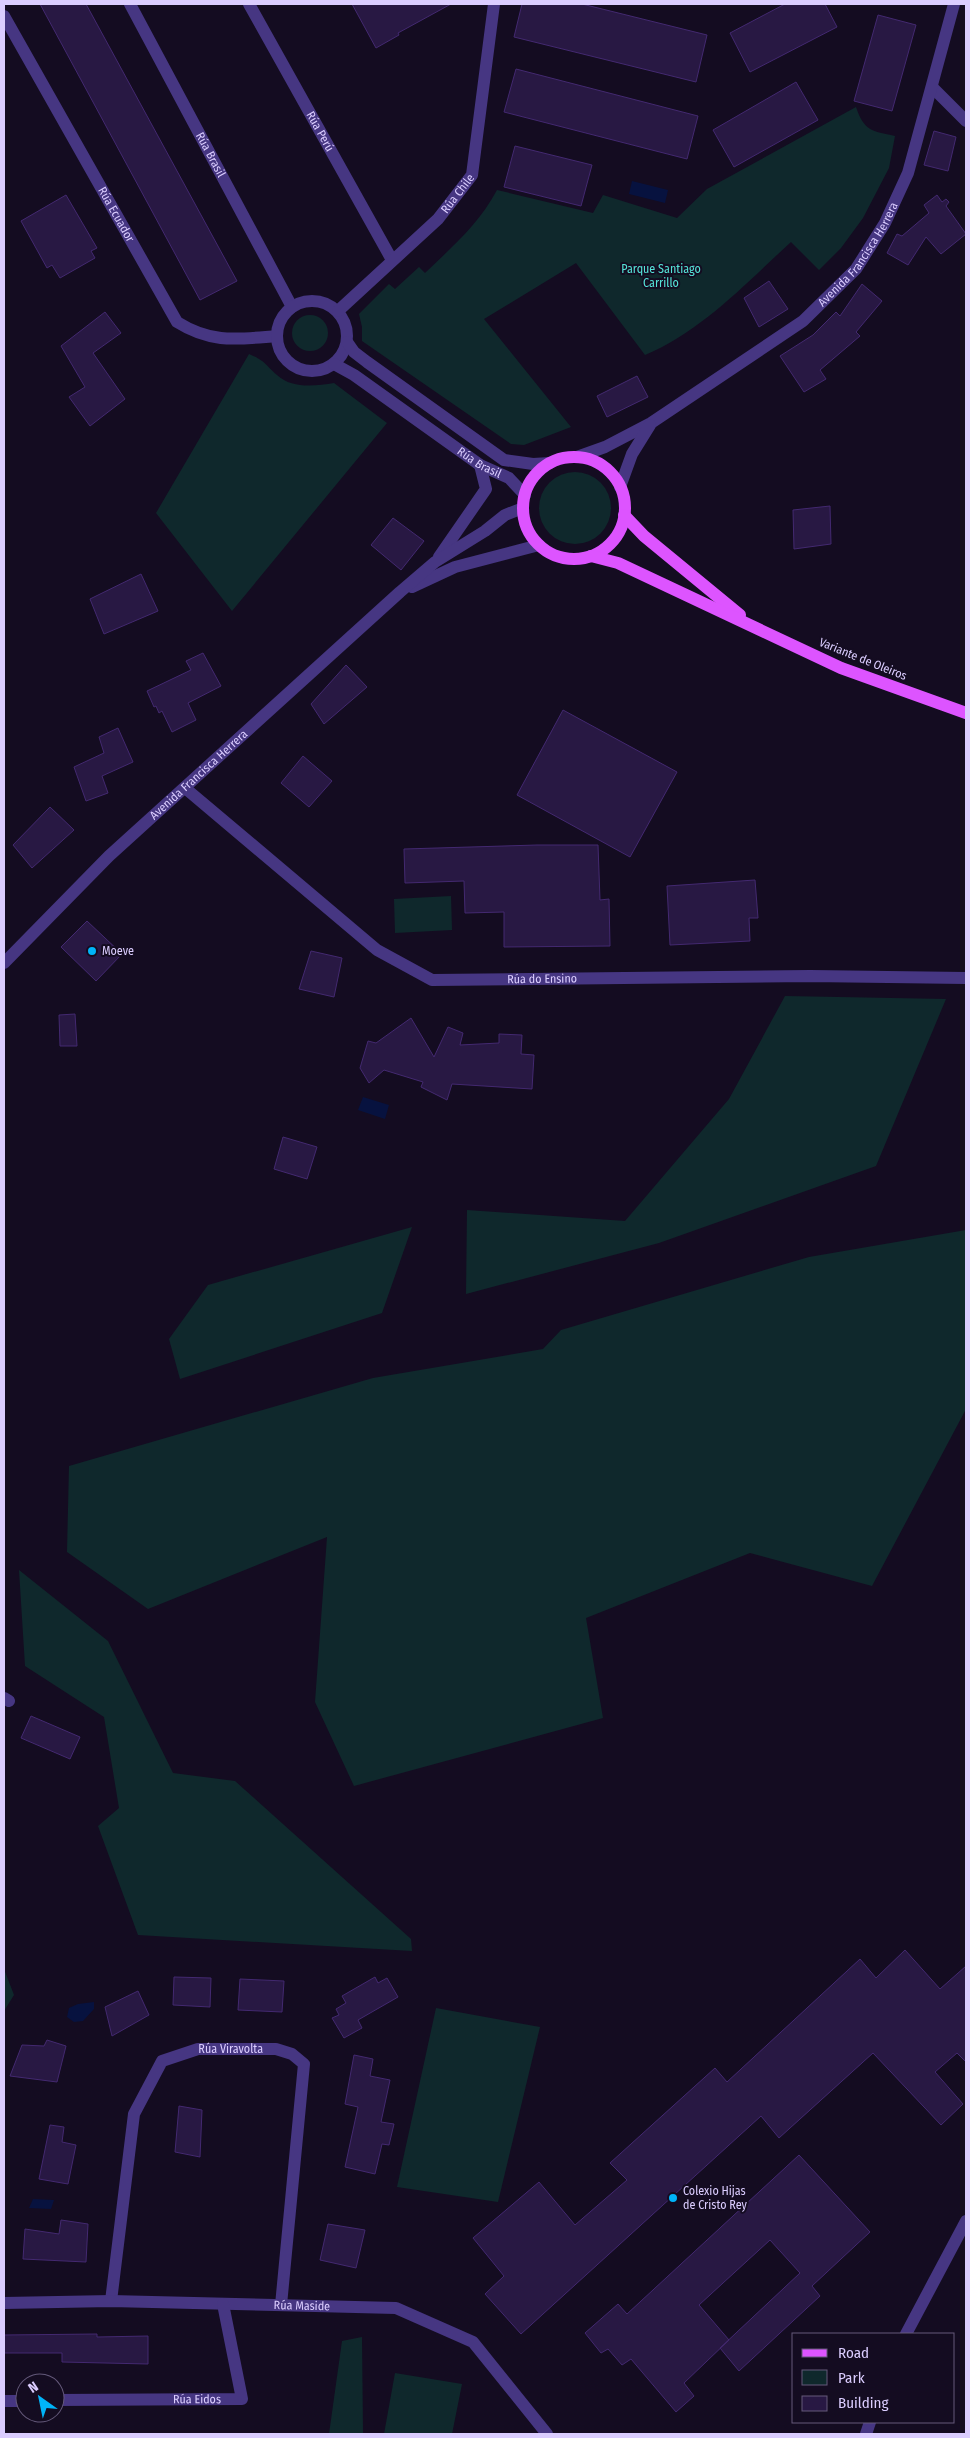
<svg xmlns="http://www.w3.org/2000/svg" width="970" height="2438" font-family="'Fira Sans Condensed',sans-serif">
  <rect width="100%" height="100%" fill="#140c21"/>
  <g fill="#0f282c">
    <path d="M 856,107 C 864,131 872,131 895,136 L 889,168 L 863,218 L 841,248 L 819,270 L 791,242 C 746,283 702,331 645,355 L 576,263 L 484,319 L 571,427 L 524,445 L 511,444 L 362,341 L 362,327 L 359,314 L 389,284 L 395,289 L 419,267 L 425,273 C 452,247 479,224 497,190 L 593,213 L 603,195 L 677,218 L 707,189 Z"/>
    <circle cx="310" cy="333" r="18"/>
    <path d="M 249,354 C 267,362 264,364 277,375 C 292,389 315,386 334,383 L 387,423 L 232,611 L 156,513 Z"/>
    <circle cx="575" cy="508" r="36"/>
    <path d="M 451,896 L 452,930 L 395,933 L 394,899 Z"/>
    <path d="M 785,996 L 946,999 L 876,1166 L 659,1243 L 466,1294 L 467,1210 L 625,1221 L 729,1099 Z"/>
    <path d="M 412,1227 L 382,1313 L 180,1379 L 169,1339 L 208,1285 Z"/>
    <path d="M 966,1230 L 966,1409 L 872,1586 L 750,1553 L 586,1618 L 603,1718 L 354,1786 L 315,1702 L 327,1537 L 148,1609 L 67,1552 L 69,1466 L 373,1378 L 543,1349 L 561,1330 L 809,1257 Z"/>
    <path d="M 19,1570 L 108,1641 L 173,1773 L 235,1781 L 411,1939 L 412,1951 L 138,1935 L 98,1826 L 119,1808 L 104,1717 L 25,1666 Z"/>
    <path d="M 4,1969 L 14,1995 L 4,2011 Z"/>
    <path d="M 436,2008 L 540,2027 L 498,2202 L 397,2187 Z"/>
    <path d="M 362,2337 L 363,2434 L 329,2434 L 342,2341 Z"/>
    <path d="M 395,2373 L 462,2384 L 452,2434 L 384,2434 Z"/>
  </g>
  <g fill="#07123f">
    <path d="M 632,181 L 668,190 L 665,203 L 629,194 Z"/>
    <path d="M 363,1097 L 389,1105 L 385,1119 L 358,1110 Z"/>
    <path d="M 94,2002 L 94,2009 L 83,2021 L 74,2022 L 67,2017 L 69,2008 L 78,2004 Z"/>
    <path d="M 33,2199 L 54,2200 L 51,2209 L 29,2208 Z"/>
  </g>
  <g fill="#281843" stroke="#432970">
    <path d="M 40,4 L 86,4 L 237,281 L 200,300 Z"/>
    <path d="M 352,4 L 451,4 L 398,33 L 399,35 L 376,48 Z"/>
    <path d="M 522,4 L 582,4 L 707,35 L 696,82 L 514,37 Z"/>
    <path d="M 785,4 L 825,4 L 837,27 L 750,72 L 730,33 Z"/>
    <path d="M 878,15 L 916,25 L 892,111 L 854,101 Z"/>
    <path d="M 516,69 L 698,116 L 687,159 L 504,112 Z"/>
    <path d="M 796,82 L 818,120 L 734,167 L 713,130 Z"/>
    <path d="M 934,131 L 956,137 L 948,171 L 924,165 Z"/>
    <path d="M 515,146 L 592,165 L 581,206 L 504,187 Z"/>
    <path d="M 66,195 L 97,248 L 91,251 L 95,258 L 60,278 L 52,265 L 47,268 L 21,221 Z"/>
    <path d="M 937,195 L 942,202 L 946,199 L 949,202 L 946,206 L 966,234 L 941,254 L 926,237 L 908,265 L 887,253 L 897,234 L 902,236 L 929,213 L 924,205 Z"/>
    <path d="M 769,281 L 788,309 L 759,327 L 744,298 Z"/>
    <path d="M 862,284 L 882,301 L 856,332 L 860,336 L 820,370 L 826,379 L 804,392 L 780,356 L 813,335 L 836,312 L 840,316 Z"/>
    <path d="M 105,312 L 121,333 L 93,353 L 125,399 L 90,426 L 69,397 L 85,387 L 61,346 Z"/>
    <path d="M 637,376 L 648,397 L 607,417 L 597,396 Z"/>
    <path d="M 830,506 L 831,544 L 794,549 L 793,510 Z"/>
    <path d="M 393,518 L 424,541 L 401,570 L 371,545 Z"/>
    <path d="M 141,574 L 158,611 L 104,634 L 90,599 Z"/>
    <path d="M 203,653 L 221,686 L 188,703 L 196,720 L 172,732 L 162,711 L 159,713 L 156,706 L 154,707 L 147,691 L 191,670 L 186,661 Z"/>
    <path d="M 346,665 L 367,687 L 324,724 L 311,704 Z"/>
    <path d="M 563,710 L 677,772 L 630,857 L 517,795 Z"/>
    <path d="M 118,728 L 133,762 L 102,776 L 108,793 L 86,801 L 74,767 L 104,753 L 99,737 Z"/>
    <path d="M 303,756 L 332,781 L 309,807 L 281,783 Z"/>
    <path d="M 50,807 L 74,830 L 32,868 L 13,845 Z"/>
    <path d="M 537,845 L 598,845 L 600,900 L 609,899 L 610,946 L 504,947 L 504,912 L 465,913 L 464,881 L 405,883 L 404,849 Z"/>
    <path d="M 755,880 L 758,918 L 749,918 L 750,941 L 670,945 L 667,886 Z"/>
    <path d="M 87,921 L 122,954 L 96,981 L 61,947 Z"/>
    <path d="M 311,951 L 342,958 L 334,997 L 299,989 Z"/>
    <path d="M 75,1014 L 77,1046 L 60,1046 L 59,1015 Z"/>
    <path d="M 411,1018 L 434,1057 L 448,1027 L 463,1033 L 460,1045 L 499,1043 L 499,1034 L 522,1035 L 521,1054 L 534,1055 L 532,1089 L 452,1084 L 447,1100 L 421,1087 L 423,1082 L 384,1070 L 369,1083 L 360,1068 L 368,1041 L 376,1043 Z"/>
    <path d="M 283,1137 L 317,1147 L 307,1179 L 274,1169 Z"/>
    <path d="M 31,1716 L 80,1737 L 70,1759 L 21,1738 Z"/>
    <path d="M 905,1950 L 940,1989 L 966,1966 L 966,2062 L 957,2053 L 935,2072 L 963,2104 L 941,2125 L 873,2053 L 779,2138 L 761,2116 L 521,2334 L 485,2294 L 504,2276 L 473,2238 L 539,2182 L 575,2225 L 627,2180 L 610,2163 L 715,2068 L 727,2082 L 860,1959 L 876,1978 Z"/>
    <path d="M 174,1977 L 211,1978 L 210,2007 L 173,2005 Z"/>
    <path d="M 375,1977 L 378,1983 L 387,1978 L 398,1997 L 358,2020 L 362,2028 L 344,2038 L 332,2018 L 339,2015 L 336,2009 L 346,2003 L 342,1996 Z"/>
    <path d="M 240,1979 L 284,1981 L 282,2012 L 238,2010 Z"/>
    <path d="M 138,1991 L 149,2015 L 112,2036 L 105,2007 Z"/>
    <path d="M 47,2040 L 66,2046 L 57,2082 L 10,2076 L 22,2045 L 44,2046 Z"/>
    <path d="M 354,2055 L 373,2059 L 370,2076 L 390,2080 L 381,2122 L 394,2124 L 389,2145 L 382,2144 L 375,2174 L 345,2167 L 358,2107 L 345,2104 Z"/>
    <path d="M 179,2106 L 202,2110 L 200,2157 L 175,2152 Z"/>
    <path d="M 50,2125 L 64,2127 L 62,2142 L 76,2145 L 68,2184 L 39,2179 Z"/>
    <path d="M 799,2155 L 870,2232 L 812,2286 L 820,2296 L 739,2371 L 720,2348 L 800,2273 L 770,2240 L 699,2305 L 729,2340 L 684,2383 L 694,2396 L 676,2412 L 631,2359 L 622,2365 L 608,2349 L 601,2353 L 585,2333 L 618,2304 L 627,2314 Z"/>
    <path d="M 61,2220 L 88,2224 L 86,2262 L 23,2259 L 25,2229 L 59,2234 Z"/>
    <path d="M 328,2224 L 365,2230 L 356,2268 L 320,2260 Z"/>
    <path d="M 97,2334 L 97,2337 L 148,2336 L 148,2364 L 62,2362 L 62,2353 L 4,2353 L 4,2335 Z"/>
  </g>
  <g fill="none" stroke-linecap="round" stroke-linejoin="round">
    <g stroke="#463682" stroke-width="12">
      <path id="s1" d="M 130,4 L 292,307"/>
      <path id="s2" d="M 249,4 L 392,260"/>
      <path id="s3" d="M 4,16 L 177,322 C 212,344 238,339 277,336"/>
      <path d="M 932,87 L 966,121"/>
      <circle cx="312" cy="336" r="35"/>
      <path id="s4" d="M 338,311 L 438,219 L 472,175 L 494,4"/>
      <path d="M 347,342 L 354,352 L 367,362 L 504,460 L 533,464 L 550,463"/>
      <path id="s5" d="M 334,364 L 354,375 L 480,465 L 509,478 L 525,495"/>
      <path id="s6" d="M 577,457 L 605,447 L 651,423 L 803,321 L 856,269 L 885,223 L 908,173 L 954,4"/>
      <path d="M 620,487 L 632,454 L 650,425"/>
      <path d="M 439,557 L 486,489 L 480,465"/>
      <path d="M 412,587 L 455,567 L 539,545"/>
      <path id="s7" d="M 185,788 L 377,950 L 432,980 L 810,976 L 966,978"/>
      <path id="s8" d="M 4,963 L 109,856 L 400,592 L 435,562 L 485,531 L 505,515 L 523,508"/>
      <path d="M 4,1698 L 9,1701"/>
      <path id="s9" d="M 111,2301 L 134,2114 L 162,2061 L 198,2049 L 276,2049 L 292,2054 L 304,2064 L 281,2305"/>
      <path id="s10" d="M 4,2303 L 111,2301 L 396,2308 L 473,2342 L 547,2434"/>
      <path d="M 906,2334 L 966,2221"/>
      <path id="s11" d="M 55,2400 L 242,2399 L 223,2304"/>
      <path d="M 4,2401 L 25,2401"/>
      <path d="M 866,2434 L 870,2422"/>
    </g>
    <g stroke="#dd54ff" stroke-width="12">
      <circle cx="574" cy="508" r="51"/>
      <path d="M 624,515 L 644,536 L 740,615"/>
      <path d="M 591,556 L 618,563 L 841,668 L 966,713"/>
    </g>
  </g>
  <g fill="#00b4f8" stroke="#140c21" stroke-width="2">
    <circle cx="92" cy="951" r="5"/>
    <circle cx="673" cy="2198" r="5"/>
  </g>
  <g text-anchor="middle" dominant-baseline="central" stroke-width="4" stroke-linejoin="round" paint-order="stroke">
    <g font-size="12" fill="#dbcdff" stroke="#140c21">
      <text stroke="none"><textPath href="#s2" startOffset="146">Rúa Perú</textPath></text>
      <text stroke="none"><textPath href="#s1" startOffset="171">Rúa Brasil</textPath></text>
      <text stroke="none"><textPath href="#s4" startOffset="168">Rúa Chile</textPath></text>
      <text stroke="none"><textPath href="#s3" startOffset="228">Rúa Ecuador</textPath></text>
      <text stroke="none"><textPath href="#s6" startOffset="352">Avenida Francisca Herrera</textPath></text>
      <text stroke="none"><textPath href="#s5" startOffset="176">Rúa Brasil</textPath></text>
      <text transform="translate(863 659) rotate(22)">Variante de Oleiros</text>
      <text stroke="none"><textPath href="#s8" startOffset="271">Avenida Francisca Herrera</textPath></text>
      <text stroke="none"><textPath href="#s7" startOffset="424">Rúa do Ensino</textPath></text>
      <text stroke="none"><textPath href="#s9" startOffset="319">Rúa Viravolta</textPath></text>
      <text stroke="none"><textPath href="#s10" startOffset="298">Rúa Maside</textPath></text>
      <text stroke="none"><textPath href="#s11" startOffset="142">Rúa Eidos</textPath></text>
    </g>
    <g font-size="12" fill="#55e3d8" stroke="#140c21">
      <text x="661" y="269">Parque Santiago<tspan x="661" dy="14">Carrillo</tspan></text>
    </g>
    <g font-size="12" fill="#dbcdff" stroke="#140c21" text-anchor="start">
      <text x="102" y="951">Moeve</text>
      <text x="683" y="2191">Colexio Hijas<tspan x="683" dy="14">de Cristo Rey</tspan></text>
    </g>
  </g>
  <rect width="970" height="2438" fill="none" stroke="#dbcdff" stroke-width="10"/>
  <rect x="792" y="2333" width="162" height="90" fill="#140c21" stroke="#64597a"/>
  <rect x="802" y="2349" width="25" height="8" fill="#dd54ff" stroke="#64597a"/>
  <text x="838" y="2358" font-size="15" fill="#dbcdff">Road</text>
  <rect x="802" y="2370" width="25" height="15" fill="#0f282c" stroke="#64597a"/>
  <text x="838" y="2383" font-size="15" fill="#dbcdff">Park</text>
  <rect x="802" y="2396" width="25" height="15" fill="#281843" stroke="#64597a"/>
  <text x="838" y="2408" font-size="15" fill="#dbcdff">Building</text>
  <g transform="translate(40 2398) rotate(327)"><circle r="24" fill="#140c21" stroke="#64597a"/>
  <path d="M0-4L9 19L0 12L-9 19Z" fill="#00b4f8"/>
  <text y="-8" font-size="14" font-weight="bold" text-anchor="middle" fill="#dbcdff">N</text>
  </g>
</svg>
